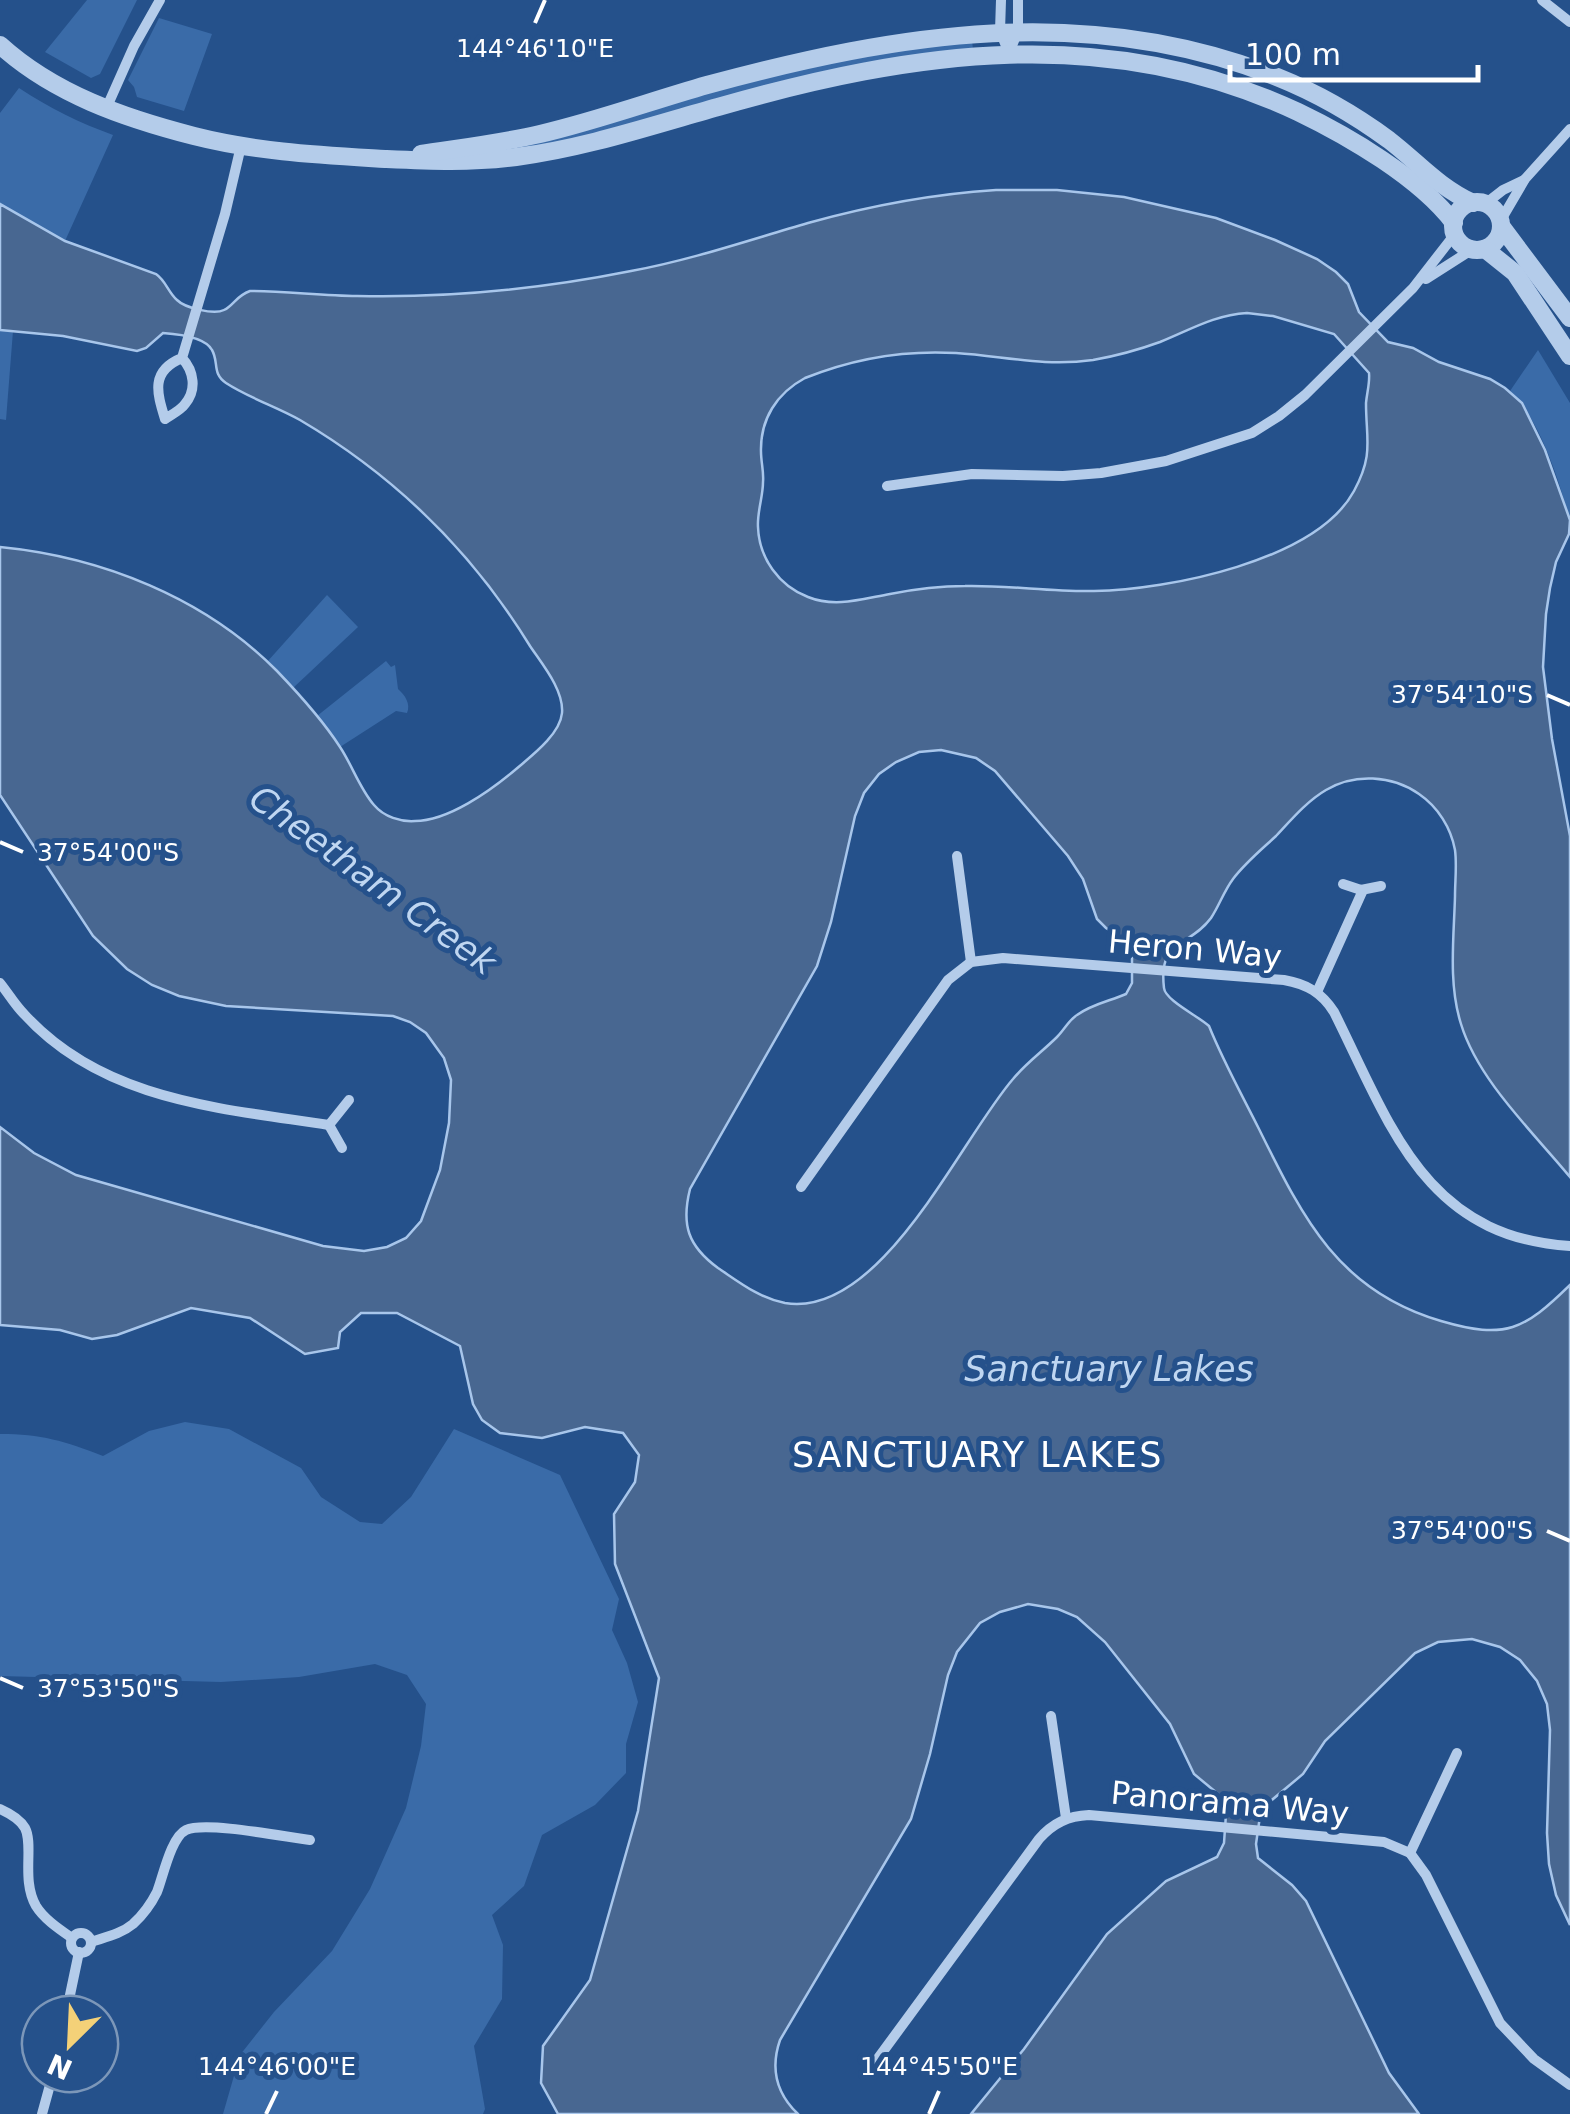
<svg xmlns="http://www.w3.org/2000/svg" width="1570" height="2114" font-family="'DejaVu Sans',sans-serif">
  <rect width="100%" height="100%" fill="#25518b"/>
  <g fill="#3a6ba8">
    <path d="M 87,0 L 137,0 L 100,74 L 91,78 L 45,52 Z"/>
    <path d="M 159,18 L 212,34 L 184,111 L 137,97 L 134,87 L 128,80 Z"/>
    <path d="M 972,38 L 973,51 L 556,146 L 466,152 L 791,70 Z"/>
    <path d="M 19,88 C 49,108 80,123 113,135 L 65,241 L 0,204 L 0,113 Z"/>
    <path d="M 0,330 L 13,331 L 6,420 L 0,419 Z"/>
    <path d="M 1538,350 L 1570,403 L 1570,520 C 1558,478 1541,422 1510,391 Z"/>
    <path d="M 327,595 L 358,627 L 293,688 L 267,662 Z"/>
    <path d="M 386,661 L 391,667 L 395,665 L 398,689 C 405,695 411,704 407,713 L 396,711 L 340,747 L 317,716 Z"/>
    <path d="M 185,1422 L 229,1429 L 301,1468 L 321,1497 L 360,1522 L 382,1524 L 411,1497 L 454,1429 L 560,1475 L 619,1599 L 612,1630 L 627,1663 L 638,1702 L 626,1744 L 626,1773 L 595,1805 L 542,1835 L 524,1886 L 492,1915 L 503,1945 L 502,1999 L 474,2046 L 485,2109 L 483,2114 L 223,2114 L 240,2055 L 274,2012 L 332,1951 L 370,1889 L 406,1808 L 421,1746 L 426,1704 L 407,1675 L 375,1664 L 299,1677 L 221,1682 L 0,1676 L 0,1434 C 41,1434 65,1441 103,1456 L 149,1431 Z"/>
  </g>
  <path fill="#486791" stroke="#a8c6eb" stroke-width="2.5" fill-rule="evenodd" d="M 996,190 L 1057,190 L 1124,197 L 1216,218 L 1275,240 L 1317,259 L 1336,272 L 1348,284 L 1359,312 L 1388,342 L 1413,348 L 1439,362 L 1490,379 L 1505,388 L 1522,403 L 1545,450 L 1570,520 L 1569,534 L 1556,562 L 1550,588 L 1546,614 L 1543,667 L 1552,739 L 1570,836 L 1570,1177 C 1533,1132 1478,1080 1461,1024 C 1448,983 1454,937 1455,896 C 1455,881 1457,865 1455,850 C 1451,828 1438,807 1419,794 C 1392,775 1354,773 1326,790 C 1307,801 1291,820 1276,836 C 1261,850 1245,863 1233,879 C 1224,891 1219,906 1211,918 C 1189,948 1158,938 1164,988 C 1165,1000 1198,1016 1209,1026 C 1223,1061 1242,1095 1259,1129 C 1303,1218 1338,1291 1441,1321 C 1506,1340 1524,1330 1570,1285 L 1570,1925 L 1556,1895 L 1549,1864 L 1547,1833 L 1550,1730 L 1547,1704 L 1537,1681 L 1520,1660 L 1500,1647 L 1472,1639 L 1438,1642 L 1415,1653 L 1325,1741 L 1303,1774 L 1261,1809 L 1256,1844 L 1258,1858 L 1292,1885 L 1306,1901 L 1389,2073 L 1419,2114 L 971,2114 L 1024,2049 L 1107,1934 L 1166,1881 L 1217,1857 L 1224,1843 L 1226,1814 L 1223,1798 L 1194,1774 L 1170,1724 L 1105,1642 L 1077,1617 L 1058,1609 L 1028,1604 L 1000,1612 L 980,1623 L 957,1652 L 948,1675 L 930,1754 L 911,1819 L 780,2040 C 770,2069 776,2093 798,2114 L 558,2114 L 541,2083 L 543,2046 L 590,1980 L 638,1811 L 659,1678 L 615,1564 L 614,1514 L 635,1482 L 639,1455 L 623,1433 L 585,1427 L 542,1438 L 500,1433 L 482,1420 L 473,1404 L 460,1346 L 397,1313 L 361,1313 L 340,1332 L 338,1348 L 305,1354 L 250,1318 L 191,1308 L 117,1335 L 92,1339 L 60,1330 L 0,1325 L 0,1127 L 34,1153 L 76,1175 L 323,1246 L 364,1251 L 387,1247 L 406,1238 L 421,1221 L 440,1170 L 449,1123 L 451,1080 L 444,1058 L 426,1033 L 410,1022 L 393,1016 L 226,1006 L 179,996 L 152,985 L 127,969 L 93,936 L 0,795 L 0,547 C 102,557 205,598 277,671 C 300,695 322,719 340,747 C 352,765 360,789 374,805 C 384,817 401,822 415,821 C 448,821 490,791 515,770 C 530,757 560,735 562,713 C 564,690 542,664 530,646 C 473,553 395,476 300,420 C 277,407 249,398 226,383 C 212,374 219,362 212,350 C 205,337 177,334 163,333 L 146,348 L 137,351 L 63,336 L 0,330 L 0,204 L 65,241 L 156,274 C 166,281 168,292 177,300 C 185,308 214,315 224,310 C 234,305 236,296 250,291 C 286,291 322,296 357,296 C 449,298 541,289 631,271 C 691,260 749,240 808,223 C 869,206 933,194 996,190 ZM 1247,313 L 1273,316 L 1334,334 L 1369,373 C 1370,383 1367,392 1366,403 C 1366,440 1374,454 1354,491 C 1316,561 1167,590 1094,591 C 1051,592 1008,585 965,586 C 940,586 915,589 890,594 C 862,599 835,608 808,597 C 779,586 759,558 758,527 C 757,512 763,497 763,482 C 764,472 761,462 761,452 C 760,419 777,393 805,378 C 852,359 905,350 956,353 C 1004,356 1043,367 1093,360 C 1116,356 1138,350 1160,342 C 1190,330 1214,315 1247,313 ZM 941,750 L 976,758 L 995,771 L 1068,856 L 1083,879 L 1097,919 L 1106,928 L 1126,940 L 1132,947 L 1132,983 L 1126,994 C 1110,1001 1092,1004 1077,1015 C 1069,1020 1064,1030 1057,1037 C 1043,1051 1026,1063 1013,1079 C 960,1140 881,1319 785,1303 C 759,1298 739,1282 718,1268 C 688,1246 681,1225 690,1189 L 817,966 L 831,922 L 855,816 L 864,793 L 879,774 L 896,762 L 919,752 Z"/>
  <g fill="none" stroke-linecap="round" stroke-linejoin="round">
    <g stroke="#b4ccea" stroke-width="10">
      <path d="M 1001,0 L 1000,31 L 1009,53"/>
      <path d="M 1542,0 L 1570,22"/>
      <path d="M 1009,53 L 1018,31 L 1018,0"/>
      <path d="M 106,109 L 134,46 L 160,0"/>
      <path d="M 1485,204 L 1503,190 L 1524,180"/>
      <path d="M 1501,220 L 1525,179 L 1570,129"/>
      <path d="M 1426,279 L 1473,249"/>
      <path d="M 182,358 C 194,371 197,390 185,404 C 181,410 171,415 165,419 C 157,393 150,371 182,358 L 225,214 L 241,146"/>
      <path d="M 887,486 L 972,474 L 1063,476 L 1101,473 L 1166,461 L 1252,433 L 1279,416 L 1305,395 L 1413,288 L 1455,234"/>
      <path d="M 957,856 L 971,962"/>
      <path d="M 1343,884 L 1361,890 L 1381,886"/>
      <path d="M 0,983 C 8,993 15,1005 24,1014 C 103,1101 220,1108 329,1125"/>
      <path d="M 1317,992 L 1363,890"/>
      <path d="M 342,1148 L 329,1125 L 349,1100"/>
      <path d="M 801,1187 L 948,980 L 971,962 L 1003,958 L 1284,980 C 1307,984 1322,993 1334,1012 C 1390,1124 1424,1237 1570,1246"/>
      <path d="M 1051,1716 L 1066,1818"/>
      <path d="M 0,1809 C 9,1813 20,1819 25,1828 C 34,1845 21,1880 36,1906 C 44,1919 59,1929 72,1938"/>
      <path d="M 1410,1853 L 1457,1753"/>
      <circle cx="81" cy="1943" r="10"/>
      <path d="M 91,1942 C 106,1937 121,1934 133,1924 C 143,1915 151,1904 157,1892 C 163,1877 171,1837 186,1830 C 206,1821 285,1837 310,1840"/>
      <path d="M 66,2014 L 79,1952"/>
      <path d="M 876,2061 L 1039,1839 C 1053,1823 1068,1816 1089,1815 L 1384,1842 L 1410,1853 L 1426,1875 L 1500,2023 L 1534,2059 L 1570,2085"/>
      <path d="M 42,2114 L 53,2074"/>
    </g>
    <g stroke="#b4ccea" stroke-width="18">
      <path d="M 0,45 C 54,94 124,118 194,136 C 257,152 320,155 385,159 C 429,161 471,163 516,157 C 585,148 650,126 718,107 C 913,51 1107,22 1298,112 C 1348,136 1420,178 1454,223"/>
      <path d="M 421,154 C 460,148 501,143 540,134 C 596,121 651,101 707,85 C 899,33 1086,2 1277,77 C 1317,93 1355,115 1389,140 C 1420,164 1437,186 1473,203"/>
      <circle cx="1477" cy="226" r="24"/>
      <path d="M 1501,226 L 1570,318"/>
      <path d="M 1485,249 L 1515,273 L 1570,356"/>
    </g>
  </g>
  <path fill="none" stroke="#fff" stroke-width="4" d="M 535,23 L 545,0M 1547,695 L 1570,705M 0,842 L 23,852M 1547,1531 L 1570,1541M 0,1678 L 23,1688M 266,2114 L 277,2091M 929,2114 L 939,2091"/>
  <g text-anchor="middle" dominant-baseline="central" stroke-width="10" stroke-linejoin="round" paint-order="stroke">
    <g font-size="32" fill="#fff" stroke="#25518b">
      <text transform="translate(1195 949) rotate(5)">Heron Way</text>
      <text transform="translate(1230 1803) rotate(5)">Panorama Way</text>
    </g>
    <g font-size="35" font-style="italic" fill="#bfd6f1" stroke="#25518b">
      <text transform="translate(373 880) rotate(36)">Cheetham Creek</text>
      <text x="1109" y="1369">Sanctuary Lakes</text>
    </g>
    <g font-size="35" letter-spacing="2.5" fill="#fff" stroke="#25518b">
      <text x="978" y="1455">SANCTUARY LAKES</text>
    </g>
  </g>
  <g font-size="25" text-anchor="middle" fill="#fff" stroke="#25518b" stroke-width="10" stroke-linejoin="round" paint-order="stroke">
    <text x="535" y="57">144°46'10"E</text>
    <text x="1462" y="703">37°54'10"S</text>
    <text x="108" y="861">37°54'00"S</text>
    <text x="1462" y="1539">37°54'00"S</text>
    <text x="108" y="1697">37°53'50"S</text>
    <text x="277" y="2075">144°46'00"E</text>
    <text x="939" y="2075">144°45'50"E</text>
  </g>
  <g transform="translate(70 2044) rotate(204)"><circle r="48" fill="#25518b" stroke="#7c97b9" stroke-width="2.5"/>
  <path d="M0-8L18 38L0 25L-18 38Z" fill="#f4d178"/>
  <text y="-15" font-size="28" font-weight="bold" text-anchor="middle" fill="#ffffff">N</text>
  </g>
  <path d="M1230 65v15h248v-15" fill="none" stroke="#ffffff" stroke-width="5"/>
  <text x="1245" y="65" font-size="30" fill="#ffffff" stroke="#25518b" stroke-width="8" paint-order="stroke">100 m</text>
</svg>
